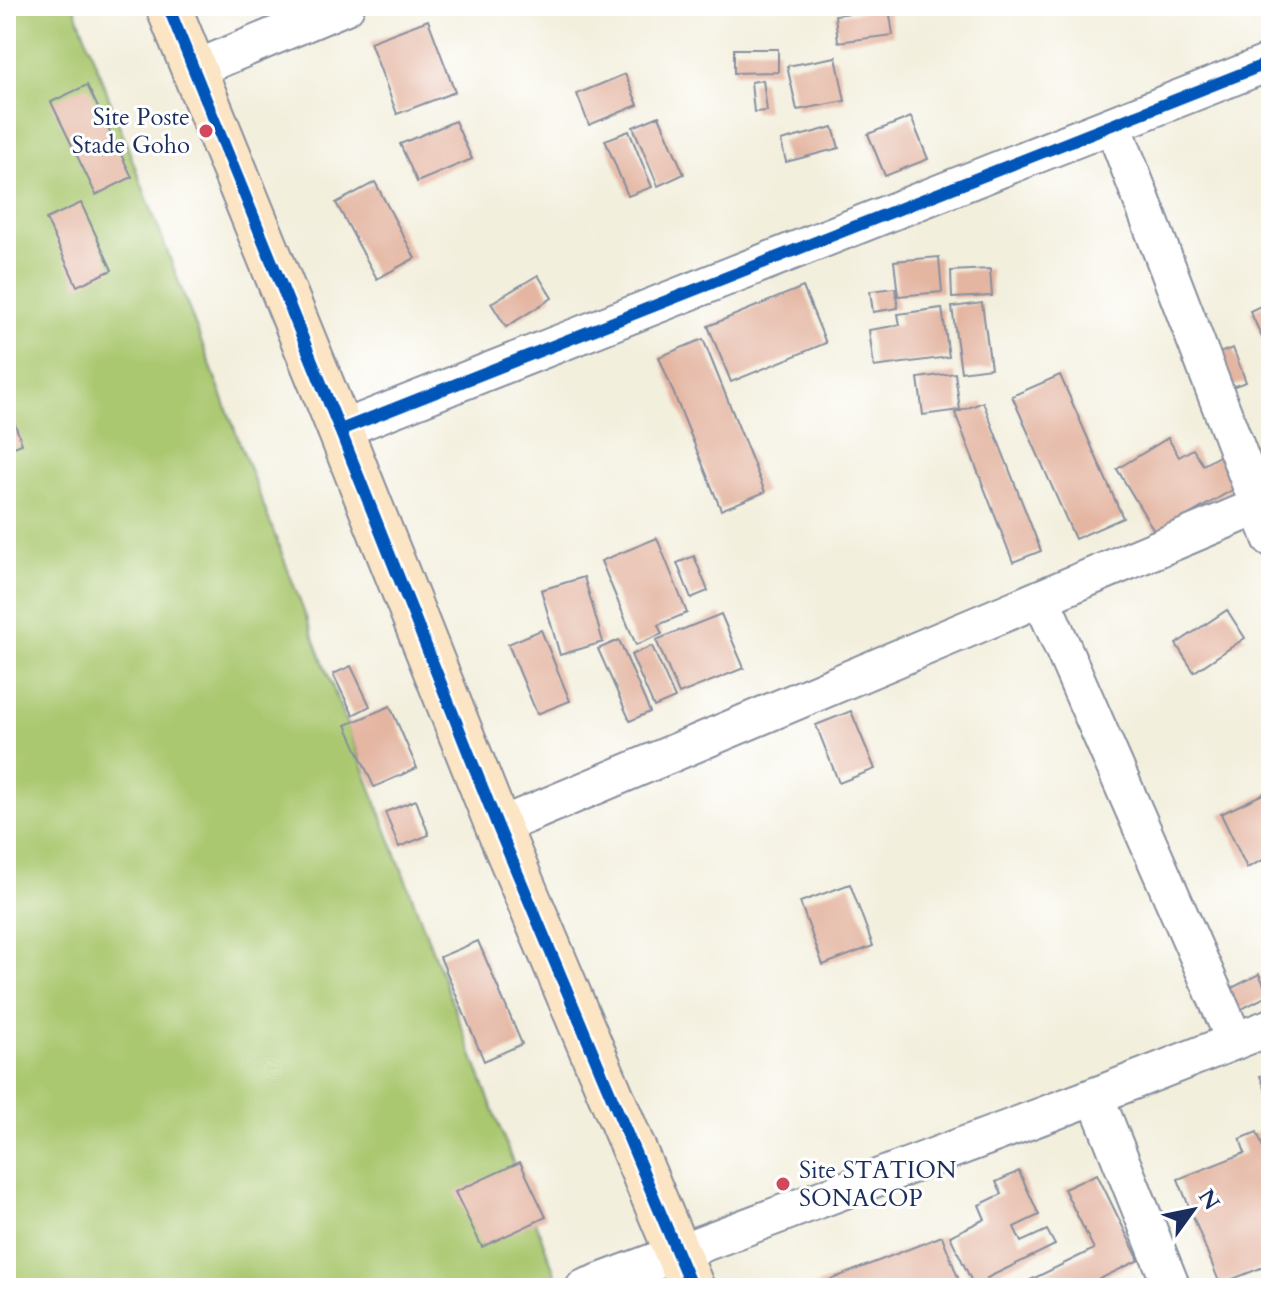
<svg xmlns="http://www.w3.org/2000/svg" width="1277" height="1294" font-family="Cardo,serif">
  <rect width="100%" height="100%" fill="#fff"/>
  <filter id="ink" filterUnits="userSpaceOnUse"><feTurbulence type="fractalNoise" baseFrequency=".0125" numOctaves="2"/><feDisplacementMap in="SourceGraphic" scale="16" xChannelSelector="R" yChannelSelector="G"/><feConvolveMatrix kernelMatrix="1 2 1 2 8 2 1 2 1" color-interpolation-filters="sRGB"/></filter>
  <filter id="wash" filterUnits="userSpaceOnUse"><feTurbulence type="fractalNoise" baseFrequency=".006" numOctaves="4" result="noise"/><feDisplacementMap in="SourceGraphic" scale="32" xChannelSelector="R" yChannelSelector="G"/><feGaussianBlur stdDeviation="1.8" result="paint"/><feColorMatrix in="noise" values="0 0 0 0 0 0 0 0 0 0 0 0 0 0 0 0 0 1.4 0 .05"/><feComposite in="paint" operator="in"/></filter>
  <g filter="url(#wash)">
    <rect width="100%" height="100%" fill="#f3efdd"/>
    <path fill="#aac86f" stroke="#627c66" stroke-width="2" d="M 6,6 L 74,6 L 558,1281 L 540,1288 L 6,1288 Z"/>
    <g id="blocks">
      <g fill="#e4b5a1">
        <path d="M 889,8 L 893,35 L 838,42 L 835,15 Z"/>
        <path d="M 428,20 L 455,92 L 397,114 L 370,42 Z"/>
        <path d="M 734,49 L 778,49 L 778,72 L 734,73 Z"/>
        <path d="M 836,57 L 845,101 L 797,110 L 787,66 Z"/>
        <path d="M 625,74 L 638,105 L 589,125 L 577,94 Z"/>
        <path d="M 763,80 L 767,111 L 754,112 L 751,82 Z"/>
        <path d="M 87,85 L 132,177 L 96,195 L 51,102 Z"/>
        <path d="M 659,116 L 684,174 L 658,186 L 633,127 Z"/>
        <path d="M 911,117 L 928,159 L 885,176 L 868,134 Z"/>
        <path d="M 455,121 L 472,159 L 417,182 L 400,144 Z"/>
        <path d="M 833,127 L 839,148 L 786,162 L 781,141 Z"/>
        <path d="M 629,131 L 652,187 L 628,196 L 605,140 Z"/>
        <path d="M 375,182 L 415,258 L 377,279 L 336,203 Z"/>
        <path d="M 81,203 L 112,270 L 77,286 L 46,219 Z"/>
        <path d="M 939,257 L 942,292 L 898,296 L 894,261 Z"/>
        <path d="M 990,269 L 992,296 L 952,298 L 951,271 Z"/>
        <path d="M 538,275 L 552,298 L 506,327 L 491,303 Z"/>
        <path d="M 803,287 L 826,343 L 731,382 L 708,326 Z"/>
        <path d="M 895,288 L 898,308 L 873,312 L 870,291 Z"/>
        <path d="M 1271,301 L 1271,357 L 1250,311 Z"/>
        <path d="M 982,303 L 991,368 L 961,372 L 952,307 Z"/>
        <path d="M 942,308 L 949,357 L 874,367 L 869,330 L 900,325 L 898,314 Z"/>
        <path d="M 703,339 L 765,492 L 721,510 L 659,357 Z"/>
        <path d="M 1233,348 L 1246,382 L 1226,389 L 1213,355 Z"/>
        <path d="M 955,373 L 960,410 L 923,415 L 918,378 Z"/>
        <path d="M 1060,375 L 1123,518 L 1075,539 L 1012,396 Z"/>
        <path d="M 983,402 L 1041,551 L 1013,562 L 955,413 Z"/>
        <path d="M 11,413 L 22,444 L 6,450 L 6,415 Z"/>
        <path d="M 1168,438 L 1179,457 L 1193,449 L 1203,465 L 1228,451 L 1246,482 L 1156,534 L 1117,469 Z"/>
        <path d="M 657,538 L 687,613 L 658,625 L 662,634 L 636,645 L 601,561 Z"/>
        <path d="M 694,556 L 708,591 L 691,598 L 677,563 Z"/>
        <path d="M 584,577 L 603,642 L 560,655 L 541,590 Z"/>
        <path d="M 1227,610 L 1245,638 L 1194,672 L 1176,644 Z"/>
        <path d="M 721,614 L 744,668 L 679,694 L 656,640 Z"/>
        <path d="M 541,630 L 570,701 L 537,714 L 508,644 Z"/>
        <path d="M 619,640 L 650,712 L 630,721 L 598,649 Z"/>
        <path d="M 652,646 L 675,698 L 654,707 L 631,655 Z"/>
        <path d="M 351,666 L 370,706 L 353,715 L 333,674 Z"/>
        <path d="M 390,706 L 417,768 L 374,787 L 346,725 Z"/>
        <path d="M 851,711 L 875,769 L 839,783 L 816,725 Z"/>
        <path d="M 1271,790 L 1271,856 L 1247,868 L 1221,814 Z"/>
        <path d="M 416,800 L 429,835 L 399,847 L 385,812 Z"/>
        <path d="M 850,884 L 873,946 L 823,965 L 800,902 Z"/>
        <path d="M 478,941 L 522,1044 L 484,1061 L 440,957 Z"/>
        <path d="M 1259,974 L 1269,995 L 1238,1011 L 1228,990 Z"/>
        <path d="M 1271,1071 L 1271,1103 L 1260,1076 Z"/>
        <path d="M 1257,1132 L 1271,1168 L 1271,1264 L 1220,1284 L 1178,1179 L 1245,1153 L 1240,1139 Z"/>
        <path d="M 520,1162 L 546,1217 L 482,1247 L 455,1192 Z"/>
        <path d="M 1019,1171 L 1039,1215 L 1014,1227 L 1021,1242 L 1047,1230 L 1055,1245 L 987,1278 L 993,1288 L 975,1288 L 950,1236 L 985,1219 L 979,1205 L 1002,1194 L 996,1182 Z"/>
        <path d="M 1097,1174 L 1139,1260 L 1081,1288 L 1014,1288 L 1094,1249 L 1064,1189 Z"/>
        <path d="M 942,1236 L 962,1288 L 809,1288 Z"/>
      </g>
    </g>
  </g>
  <g filter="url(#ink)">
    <use href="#blocks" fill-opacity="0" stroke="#878f9e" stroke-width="2"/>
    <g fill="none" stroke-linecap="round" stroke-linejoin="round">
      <g stroke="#878f9e" stroke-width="40">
        <g id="street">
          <path d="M 193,70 L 346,6"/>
          <path d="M 1113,125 L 1271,538"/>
          <path d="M 340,430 L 1271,62"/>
          <path d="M 1041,598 L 1235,1041"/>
          <path d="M 498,827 L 1259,506"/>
          <path d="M 1095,1096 L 1172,1288"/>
          <path d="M 584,1288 L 1095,1096 L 1271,1027"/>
        </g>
      </g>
      <g stroke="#878f9e" stroke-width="48">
        <path id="secondary" d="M 168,6 L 340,430 L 498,827 L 692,1288"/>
      </g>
      <use href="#street" stroke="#fff" stroke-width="36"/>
      <use href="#secondary" stroke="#fce5c4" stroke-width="44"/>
      <g stroke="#fff" stroke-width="17">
        <g id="cycleway">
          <path d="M 168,6 L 340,430 L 498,827 L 692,1288"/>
          <path d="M 340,430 L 1271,62"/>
        </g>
      </g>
      <use href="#cycleway" stroke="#0057b8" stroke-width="12"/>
    </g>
  </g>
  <g fill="#d1495b" stroke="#fff" stroke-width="3">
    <circle cx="206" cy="131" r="8"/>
    <circle cx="783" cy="1184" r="8"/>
  </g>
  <g text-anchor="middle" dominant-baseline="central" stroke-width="6" stroke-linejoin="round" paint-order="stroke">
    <g font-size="24" fill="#1b2f5e" stroke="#fff" text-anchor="end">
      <text x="190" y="117">Site Poste<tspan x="190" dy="28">Stade Goho</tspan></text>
      <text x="799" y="1170" text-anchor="start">Site STATION<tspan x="799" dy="28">SONACOP</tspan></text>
    </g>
  </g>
  <rect width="1277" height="1294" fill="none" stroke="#fff" stroke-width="32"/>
  <g transform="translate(1193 1210) rotate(57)" stroke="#ffffff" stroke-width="6" paint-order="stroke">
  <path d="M0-6L14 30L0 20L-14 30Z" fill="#1b2f5e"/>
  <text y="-12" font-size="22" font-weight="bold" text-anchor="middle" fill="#1b2f5e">N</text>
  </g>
</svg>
